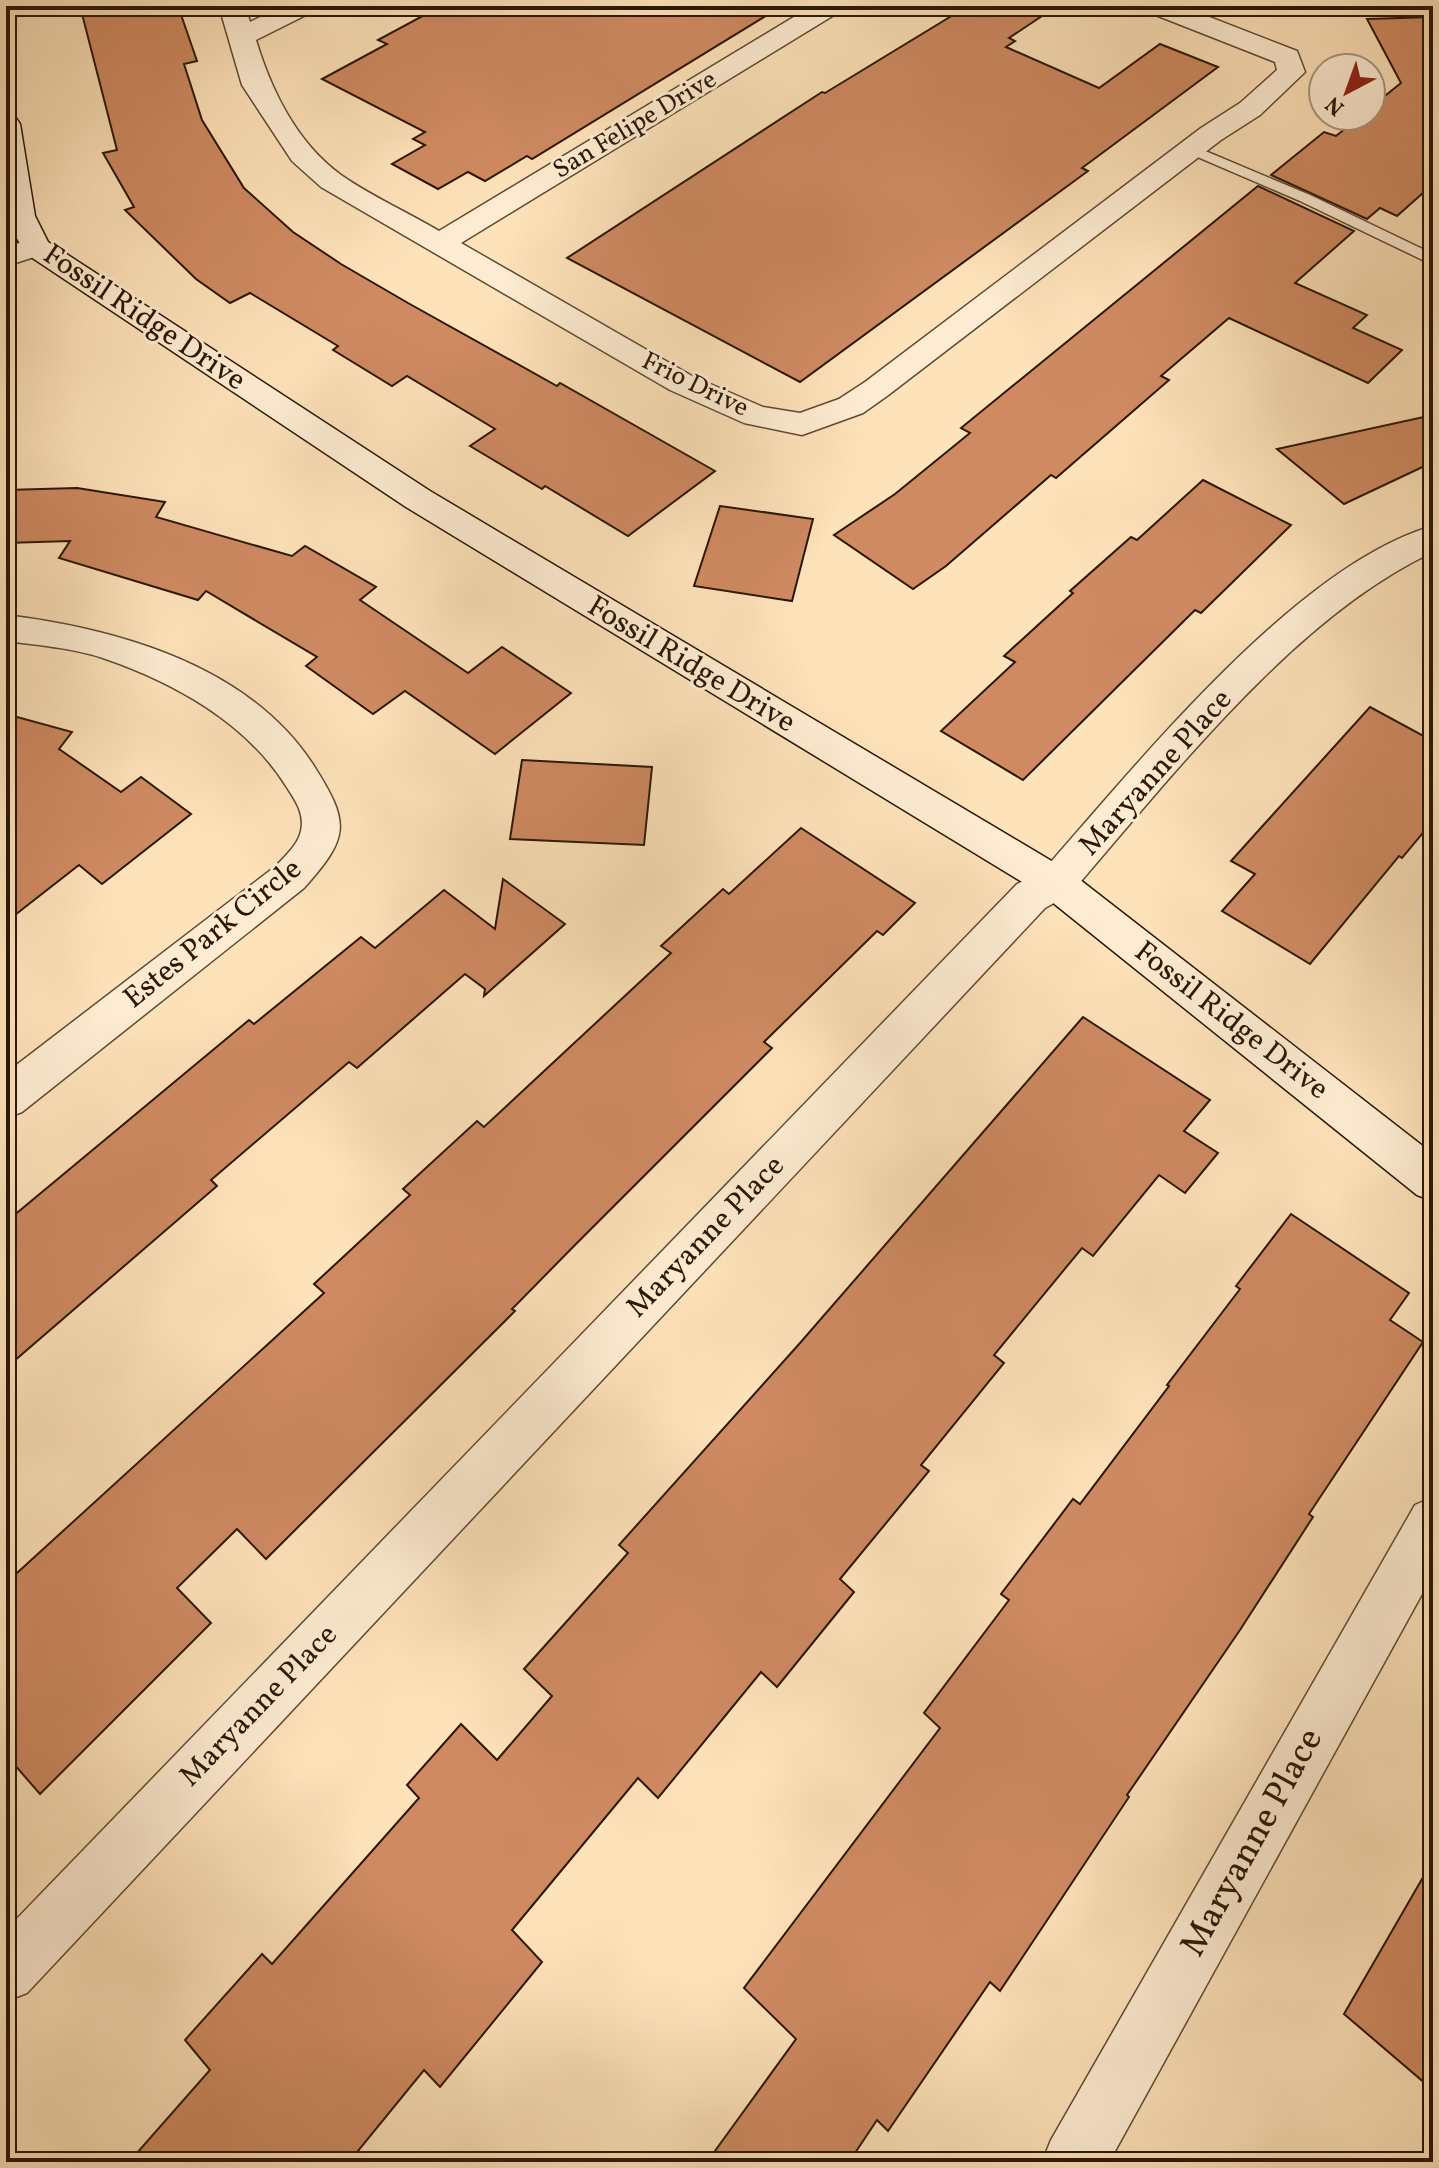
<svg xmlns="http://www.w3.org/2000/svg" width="1439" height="2168" font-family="Vollkorn,serif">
  <rect width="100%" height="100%" fill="#fee2ba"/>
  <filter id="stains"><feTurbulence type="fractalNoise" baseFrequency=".0025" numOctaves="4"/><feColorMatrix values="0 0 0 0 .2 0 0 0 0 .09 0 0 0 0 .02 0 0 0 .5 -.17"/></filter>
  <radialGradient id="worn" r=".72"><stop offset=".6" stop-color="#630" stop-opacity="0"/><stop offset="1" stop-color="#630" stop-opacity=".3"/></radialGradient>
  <g fill="#cf8a62" stroke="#2a1705" stroke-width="2">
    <path d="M 80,6 L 178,6 L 197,61 L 184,64 L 202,120 L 244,188 L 293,232 L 341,264 L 408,303 L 557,386 L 560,383 L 715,471 L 628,536 L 545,486 L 542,489 L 470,446 L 495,429 L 407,376 L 392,386 L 333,350 L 338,346 L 250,293 L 230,303 L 196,279 L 125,210 L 134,207 L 103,153 L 117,150 Z"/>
    <path d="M 441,6 L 782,6 L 532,159 L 527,156 L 485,181 L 468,172 L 438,189 L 392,164 L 425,145 L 413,139 L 425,132 L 322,79 L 387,44 L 378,40 Z"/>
    <path d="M 968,6 L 1057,6 L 1009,38 L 1015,41 L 1006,47 L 1099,88 L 1160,44 L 1218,67 L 1082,168 L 1088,171 L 800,382 L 567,258 L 822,92 L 825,93 Z"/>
    <path d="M 1433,17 L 1433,184 L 1397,216 L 1380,208 L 1367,219 L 1271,175 L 1324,132 L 1336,136 L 1361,116 L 1371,116 L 1371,107 L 1401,83 L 1367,19 Z"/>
    <path d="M 1258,186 L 1354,231 L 1295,283 L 1367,315 L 1353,328 L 1402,350 L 1368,383 L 1229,318 L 1161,376 L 1169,380 L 1056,478 L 1051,475 L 946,566 L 913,589 L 834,535 L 895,494 L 970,433 L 961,428 Z"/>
    <path d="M 1433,415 L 1433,462 L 1344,504 L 1277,449 Z"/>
    <path d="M 1203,480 L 1291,525 L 1201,613 L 1195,610 L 1023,780 L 941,731 L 1015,662 L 1004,656 L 1073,593 L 1070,591 L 1131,537 L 1137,540 Z"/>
    <path d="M 77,488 L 165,502 L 156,517 L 292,556 L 305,546 L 376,587 L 360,600 L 468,673 L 502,647 L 571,693 L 495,754 L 405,691 L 373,714 L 306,666 L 317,657 L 206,591 L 198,600 L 59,558 L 70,541 L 6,543 L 6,490 Z"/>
    <path d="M 720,506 L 813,519 L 792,601 L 694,586 Z"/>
    <path d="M 1370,707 L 1433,741 L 1433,821 L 1402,858 L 1399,856 L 1310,964 L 1222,911 L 1255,874 L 1231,861 Z"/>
    <path d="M 6,714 L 72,732 L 59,749 L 121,792 L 141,777 L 191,814 L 102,884 L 79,865 L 6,922 Z"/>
    <path d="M 522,760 L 652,767 L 644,845 L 510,839 Z"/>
    <path d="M 801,828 L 915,903 L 883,935 L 877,931 L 764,1042 L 772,1048 L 576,1244 L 512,1309 L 515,1311 L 266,1559 L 237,1529 L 177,1588 L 211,1623 L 40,1794 L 6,1755 L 6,1583 L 324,1293 L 314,1284 L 410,1195 L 403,1189 L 477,1121 L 484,1127 L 671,953 L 661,946 L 723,889 L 729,894 Z"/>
    <path d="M 503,879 L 565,924 L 484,996 L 485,989 L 465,974 L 357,1068 L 349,1062 L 211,1180 L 217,1186 L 6,1368 L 6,1222 L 249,1020 L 254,1024 L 361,937 L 375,948 L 444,890 L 495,929 Z"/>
    <path d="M 1083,1017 L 1210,1100 L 1184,1131 L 1218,1153 L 1185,1193 L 1159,1175 L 1093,1256 L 1082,1248 L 994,1355 L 1004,1363 L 921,1465 L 929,1471 L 840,1579 L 854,1592 L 777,1687 L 761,1672 L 658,1798 L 638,1778 L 512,1930 L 542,1962 L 440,2087 L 424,2070 L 349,2162 L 129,2162 L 210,2070 L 185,2040 L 262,1954 L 272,1964 L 419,1798 L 407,1785 L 461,1724 L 497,1760 L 552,1696 L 524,1669 L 628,1553 L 619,1545 L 800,1343 Z"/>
    <path d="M 1291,1214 L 1409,1293 L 1390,1320 L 1423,1342 L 1309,1514 L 1313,1517 L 1240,1630 L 1127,1795 L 1129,1797 L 1000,1991 L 990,1982 L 888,2131 L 877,2120 L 849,2162 L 707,2162 L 796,2039 L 744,1988 L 940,1728 L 924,1713 L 1009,1600 L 1001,1594 L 1073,1499 L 1080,1504 L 1169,1386 L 1167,1385 L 1240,1289 L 1236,1286 Z"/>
    <path d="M 1433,1860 L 1433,2090 L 1344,2014 Z"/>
  </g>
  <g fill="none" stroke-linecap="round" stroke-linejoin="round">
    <g stroke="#5f4a32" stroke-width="3">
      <path id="lane" d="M 1191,145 L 1310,195 L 1433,254 L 1433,265 L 1300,201 L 1186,152 L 1186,146 Z"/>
    </g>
    <g stroke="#5f4a32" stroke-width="3">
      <g id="street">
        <path d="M 219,6 L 245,6 L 250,22 L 283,6 L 316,6 L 312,12 L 256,40 C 271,90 297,143 341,175 C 371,196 407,212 439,231 L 812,6 L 843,6 L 839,12 L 461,243 L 692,376 L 763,407 L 800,413 L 839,399 L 865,382 L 1201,128 L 1240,103 L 1277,70 L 1275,62 L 1148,12 L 1144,6 L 1181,6 L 1297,51 L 1305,72 L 1260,115 L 1221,140 L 887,396 L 863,413 L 802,435 L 744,423 L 670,390 L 321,187 L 292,161 L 242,85 Z"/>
        <path d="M 36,238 L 47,241 L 51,247 L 47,253 L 6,266 L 6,247 Z"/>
        <path d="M 1433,526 L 1433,552 C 1294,617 1170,779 1070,894 L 1045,908 L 27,1993 L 6,2001 L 6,1930 L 1017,884 L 1042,872 C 1136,766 1296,565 1433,526 Z"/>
        <path d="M 6,615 C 118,629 249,665 314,766 C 350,823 350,837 304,888 L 22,1112 L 6,1118 L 6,1073 L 276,866 C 285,856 298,845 301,831 C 305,813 295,800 286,786 C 246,722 173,682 103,658 C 72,648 38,645 6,641 Z"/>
        <path d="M 1433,1497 L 1433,1574 L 1109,2162 L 1042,2162 L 1051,2140 L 1415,1505 Z"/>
      </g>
    </g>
    <g stroke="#2a1705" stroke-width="3">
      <path id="secondary" d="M 6,116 L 16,118 L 20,124 L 35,216 L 48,242 L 430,491 L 1070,872 L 1433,1154 L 1433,1201 L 1417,1195 L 1042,894 L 406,507 L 25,253 L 6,218 Z"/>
    </g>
    <use href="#lane" fill="#feecd2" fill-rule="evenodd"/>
    <use href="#street" fill="#feecd2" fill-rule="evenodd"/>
    <use href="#secondary" fill="#feecd2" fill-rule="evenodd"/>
  </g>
  <g text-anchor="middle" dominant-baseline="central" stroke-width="6" stroke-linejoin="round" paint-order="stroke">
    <g font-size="26" fill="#2a1705" stroke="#feecd2">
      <text transform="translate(635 125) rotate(-31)">San Felipe Drive</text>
      <text transform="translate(695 385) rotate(26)">Frio Drive</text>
    </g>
    <g font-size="30" fill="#2a1705" stroke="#feecd2">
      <text transform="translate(144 318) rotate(34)">Fossil Ridge Drive</text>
      <text transform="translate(691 665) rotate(31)">Fossil Ridge Drive</text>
      <text transform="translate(1156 773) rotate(-48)">Maryanne Place</text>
      <text transform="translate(213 934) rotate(-39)">Estes Park Circle</text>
      <text transform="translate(1231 1021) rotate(38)">Fossil Ridge Drive</text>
      <text transform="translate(706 1237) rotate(-46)">Maryanne Place</text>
      <text transform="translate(259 1706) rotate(-46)">Maryanne Place</text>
    </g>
    <g font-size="36" fill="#2a1705" stroke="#feecd2">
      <text transform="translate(1253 1843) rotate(-61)">Maryanne Place</text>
    </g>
  </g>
  <rect width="1439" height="2168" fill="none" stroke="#fee2ba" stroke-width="32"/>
  <rect x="8" y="8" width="1423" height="2152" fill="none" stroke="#2a1705" stroke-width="4"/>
  <rect x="16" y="16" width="1407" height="2136" fill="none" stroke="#2a1705" stroke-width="2"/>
  <g transform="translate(1347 92) rotate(221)"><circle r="38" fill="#feecd2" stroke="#a99780" stroke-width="2"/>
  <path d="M0-6L14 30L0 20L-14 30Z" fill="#8f2418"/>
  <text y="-12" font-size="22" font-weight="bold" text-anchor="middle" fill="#2a1705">N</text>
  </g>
  <rect width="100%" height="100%" filter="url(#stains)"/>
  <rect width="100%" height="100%" fill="url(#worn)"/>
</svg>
